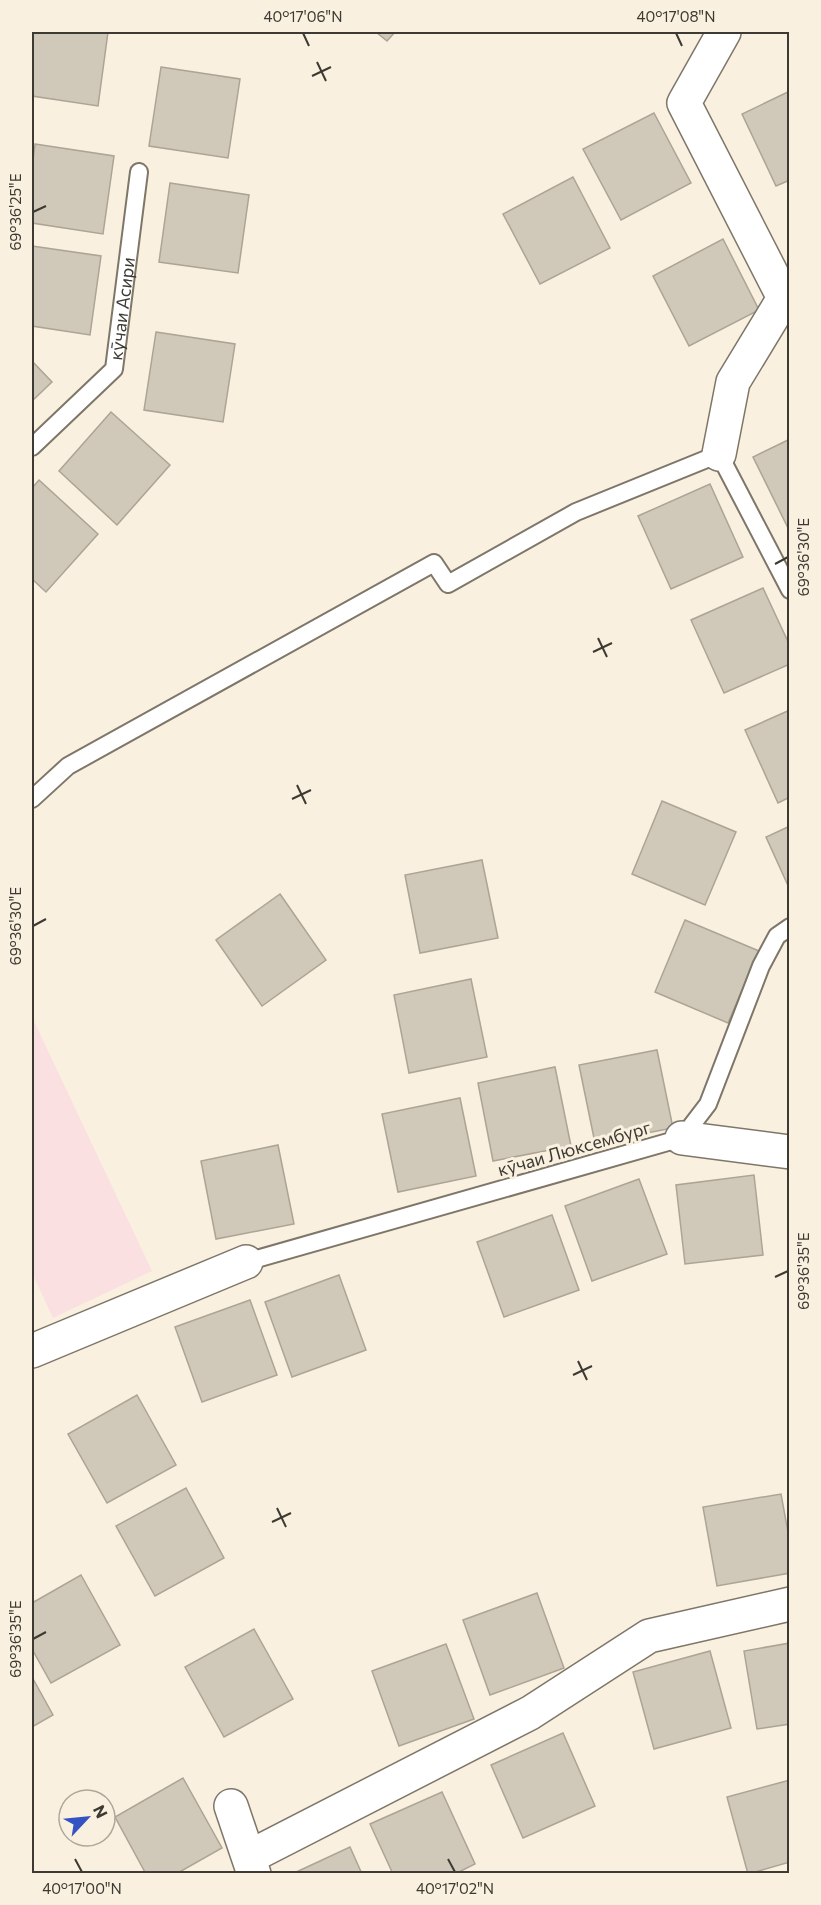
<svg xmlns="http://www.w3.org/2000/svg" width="821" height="1905" font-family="Commissioner,sans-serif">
  <rect width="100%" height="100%" fill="#f9f0df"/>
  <path fill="#fbe0e2" d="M 32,1017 L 152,1271 L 53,1318 L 32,1273 Z"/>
  <g fill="#d0c8b8" stroke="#ada495" stroke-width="1.5">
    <path d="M 32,32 L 108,32 L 98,106 L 32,96 Z"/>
    <path d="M 376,32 L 395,32 L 387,41 Z"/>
    <path d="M 161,67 L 240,79 L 228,158 L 149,146 Z"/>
    <path d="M 790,91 L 790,180 L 776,186 L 742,114 Z"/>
    <path d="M 654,113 L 691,183 L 621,220 L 583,149 Z"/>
    <path d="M 35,144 L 114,156 L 103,234 L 32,223 L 32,168 Z"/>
    <path d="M 573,177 L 610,248 L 540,284 L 503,214 Z"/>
    <path d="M 170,183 L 249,195 L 238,273 L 159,262 Z"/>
    <path d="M 723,239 L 759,310 L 689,346 L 653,276 Z"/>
    <path d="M 32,246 L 101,256 L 90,335 L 32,326 Z"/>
    <path d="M 156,332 L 235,344 L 223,422 L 144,410 Z"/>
    <path d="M 32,361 L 52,382 L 32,401 Z"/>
    <path d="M 111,412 L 170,465 L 117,525 L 59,471 Z"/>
    <path d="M 790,439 L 790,527 L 788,528 L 753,457 Z"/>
    <path d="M 39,480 L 98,534 L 46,592 L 32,579 L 32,488 Z"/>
    <path d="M 710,484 L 743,557 L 671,589 L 638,516 Z"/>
    <path d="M 763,588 L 790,646 L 790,664 L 724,693 L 691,620 Z"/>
    <path d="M 790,710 L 790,797 L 778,803 L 745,730 Z"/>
    <path d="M 662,801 L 736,832 L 705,905 L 632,874 Z"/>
    <path d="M 790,826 L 790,890 L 766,837 Z"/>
    <path d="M 482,860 L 498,938 L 420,953 L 405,875 Z"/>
    <path d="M 280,894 L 326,960 L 262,1006 L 216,940 Z"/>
    <path d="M 685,920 L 759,951 L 728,1023 L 655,992 Z"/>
    <path d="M 471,979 L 487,1057 L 409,1073 L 394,995 Z"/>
    <path d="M 657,1050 L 673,1128 L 595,1143 L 579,1065 Z"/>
    <path d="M 555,1067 L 571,1146 L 493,1161 L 478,1083 Z"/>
    <path d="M 460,1098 L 476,1176 L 398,1192 L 382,1114 Z"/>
    <path d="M 278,1145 L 294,1224 L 216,1239 L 201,1161 Z"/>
    <path d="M 754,1175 L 763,1255 L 685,1264 L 676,1185 Z"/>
    <path d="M 639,1179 L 667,1254 L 592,1281 L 565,1206 Z"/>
    <path d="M 552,1215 L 579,1290 L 504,1317 L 477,1242 Z"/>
    <path d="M 339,1275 L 366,1350 L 292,1377 L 265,1302 Z"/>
    <path d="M 250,1300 L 277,1375 L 202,1402 L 175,1327 Z"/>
    <path d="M 137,1395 L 176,1465 L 107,1503 L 68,1434 Z"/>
    <path d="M 186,1488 L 224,1558 L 155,1596 L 116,1526 Z"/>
    <path d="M 781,1494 L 790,1543 L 790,1573 L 717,1586 L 703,1507 Z"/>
    <path d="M 81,1575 L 120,1645 L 51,1683 L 32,1649 L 32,1603 Z"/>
    <path d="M 537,1593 L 564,1668 L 490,1695 L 463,1620 Z"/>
    <path d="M 254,1629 L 293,1699 L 224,1737 L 185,1667 Z"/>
    <path d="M 790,1643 L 790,1724 L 757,1729 L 744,1651 Z"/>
    <path d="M 446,1644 L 474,1719 L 399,1746 L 372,1671 Z"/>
    <path d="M 710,1651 L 731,1728 L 654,1749 L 633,1672 Z"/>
    <path d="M 32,1677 L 53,1715 L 32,1727 Z"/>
    <path d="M 563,1733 L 595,1806 L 523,1838 L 491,1765 Z"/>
    <path d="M 183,1778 L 222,1848 L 176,1874 L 146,1874 L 115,1817 Z"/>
    <path d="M 790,1780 L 790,1862 L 748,1874 L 727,1797 Z"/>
    <path d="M 442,1792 L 475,1864 L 455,1874 L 393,1874 L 370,1824 Z"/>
    <path d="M 350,1847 L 362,1874 L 292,1874 Z"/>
  </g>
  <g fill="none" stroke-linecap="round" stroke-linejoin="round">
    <g stroke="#7e7668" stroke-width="20">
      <g id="lane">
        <path id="s1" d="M 32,447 L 114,369 L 139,172"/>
        <path d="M 32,799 L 68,766 L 434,563 L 448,584 L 576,512 L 719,454 L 790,590"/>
        <path d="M 246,1262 L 682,1138 L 708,1104 L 761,966 L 777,936 L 790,927"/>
      </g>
    </g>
    <g stroke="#7e7668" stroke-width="36">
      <g id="street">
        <path d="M 719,454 L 733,382 L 784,298 L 684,103 L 724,32"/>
        <path d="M 682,1138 L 790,1152"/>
        <path d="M 32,1351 L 246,1262"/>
        <path d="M 231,1806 L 254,1874"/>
        <path d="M 249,1857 L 530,1713 L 649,1636 L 790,1604"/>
      </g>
    </g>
    <use href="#lane" stroke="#fff" stroke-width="16"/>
    <use href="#street" stroke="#fff" stroke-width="33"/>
  </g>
  <path fill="none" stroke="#3d3a33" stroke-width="2" d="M 303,33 L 309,46M 676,33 L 682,46M 317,62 L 326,81M 312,76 L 331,67M 33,212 L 46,206M 775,564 L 788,557M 598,638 L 607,657M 593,652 L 612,643M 297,785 L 306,804M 292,799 L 311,790M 33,926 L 46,919M 775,1277 L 788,1271M 578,1361 L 587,1380M 573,1375 L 592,1366M 277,1508 L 286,1527M 272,1522 L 291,1513M 33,1639 L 46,1632M 75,1859 L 82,1872M 448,1859 L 455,1872"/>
  <g text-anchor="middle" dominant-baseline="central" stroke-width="6" stroke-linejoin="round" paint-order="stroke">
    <g font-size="18" fill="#3d3a33" stroke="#f9f0df">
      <text stroke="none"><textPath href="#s1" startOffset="174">кӯчаи Асири</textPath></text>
      <text transform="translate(574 1148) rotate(-16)">кӯчаи Люксембург</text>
    </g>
  </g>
  <rect width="821" height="1905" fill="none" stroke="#f9f0df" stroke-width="66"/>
  <g transform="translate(87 1818) rotate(64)"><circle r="28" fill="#f9f0df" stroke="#aea79a" stroke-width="1.5"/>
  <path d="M0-4.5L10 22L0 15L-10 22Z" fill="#3352c3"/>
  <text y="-9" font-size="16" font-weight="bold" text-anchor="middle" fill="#3d3a33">N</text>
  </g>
  <rect x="33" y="33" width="755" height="1839" fill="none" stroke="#3d3a33" stroke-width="2"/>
  <g font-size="15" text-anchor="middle" fill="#3d3a33">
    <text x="303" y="22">40°17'06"N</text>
    <text x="676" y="22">40°17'08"N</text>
    <text transform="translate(16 212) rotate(-90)" y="5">69°36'25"E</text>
    <text transform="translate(804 557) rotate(-90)" y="5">69°36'30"E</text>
    <text transform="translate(16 926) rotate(-90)" y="5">69°36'30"E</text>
    <text transform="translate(804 1271) rotate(-90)" y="5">69°36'35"E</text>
    <text transform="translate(16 1639) rotate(-90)" y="5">69°36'35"E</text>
    <text x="82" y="1894">40°17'00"N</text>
    <text x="455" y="1894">40°17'02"N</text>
  </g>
</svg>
